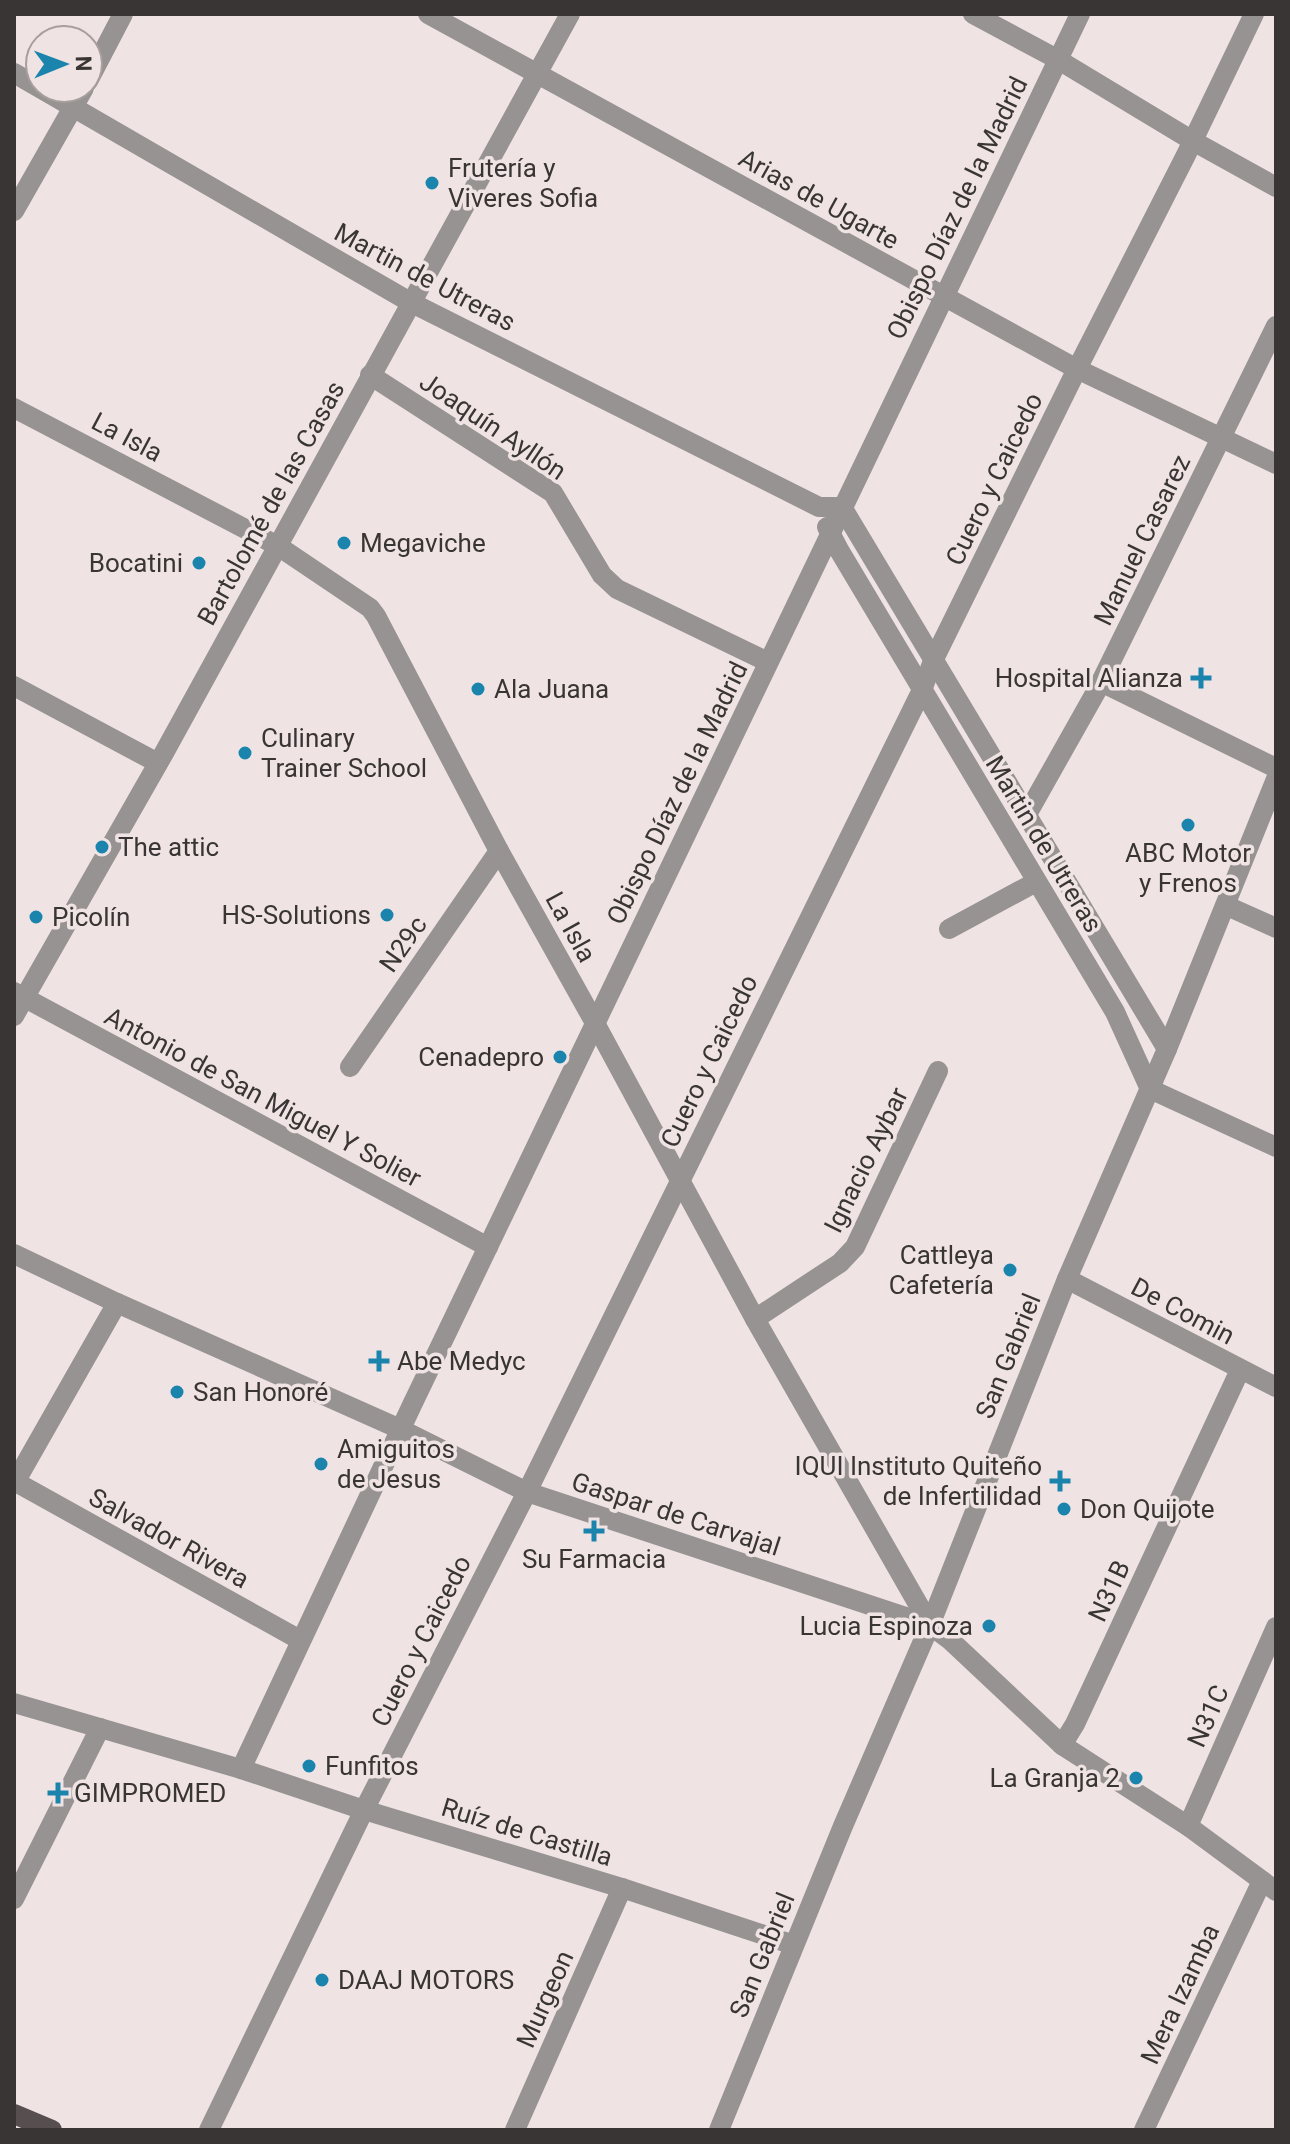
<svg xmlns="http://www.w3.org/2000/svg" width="1290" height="2144" font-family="Roboto,sans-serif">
  <rect width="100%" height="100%" fill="#efe4e3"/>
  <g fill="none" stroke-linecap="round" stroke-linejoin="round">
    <g stroke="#979393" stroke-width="20">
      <path d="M 428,14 L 1077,369 L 1276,464"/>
      <path d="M 973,14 L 1057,59 L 1193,141 L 1276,187"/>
      <path d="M 14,73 L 410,302 L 819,507 L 842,507 L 1167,1049"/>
      <path d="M 88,81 L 123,14"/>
      <path d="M 14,211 L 84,88"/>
      <path d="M 370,375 L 553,493 L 602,575 L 617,589 L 768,662"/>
      <path d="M 14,408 L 278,546 L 370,608 L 376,616 L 499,851 L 595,1023 L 755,1319 L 930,1625"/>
      <path d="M 827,527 L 839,550 L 1115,1012 L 1150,1089 L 1276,1147"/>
      <path d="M 1101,682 L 1276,768"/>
      <path d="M 14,686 L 158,763"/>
      <path d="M 1026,816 L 1097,690 L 1276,326"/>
      <path d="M 1227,906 L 1276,928"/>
      <path d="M 949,929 L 1036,882"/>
      <path d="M 14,992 L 488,1247"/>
      <path d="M 14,1016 L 164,753 L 570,14"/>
      <path d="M 350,1067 L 499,851"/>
      <path d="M 14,1254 L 117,1303 L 400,1429 L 527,1492 L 930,1625 L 950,1640 L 1062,1745 L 1188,1826 L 1276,1891"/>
      <path d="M 1067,1279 L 1276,1387"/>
      <path d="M 755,1319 L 840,1263 L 855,1247 L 938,1071"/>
      <path d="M 14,1481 L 300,1640"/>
      <path d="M 14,1484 L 117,1303"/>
      <path d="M 14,1703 L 241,1769 L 364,1810 L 622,1888 L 794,1945"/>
      <path d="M 1062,1745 L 1075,1724 L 1240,1370"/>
      <path d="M 241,1769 L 412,1405 L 1080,14"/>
      <path d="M 1188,1826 L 1276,1627"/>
      <path d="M 14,1899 L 100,1728"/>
      <path d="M 209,2130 L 364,1810 L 527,1492 L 922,690 L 933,661 L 1077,369 L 1186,155 L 1254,14"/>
      <path d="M 515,2130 L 622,1888"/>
      <path d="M 719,2130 L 843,1826 L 930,1625 L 1067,1279 L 1167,1049 L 1276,779"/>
      <path d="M 1144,2130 L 1262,1881"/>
    </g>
    <path stroke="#574f4f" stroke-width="20" d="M 14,2114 L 52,2130"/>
  </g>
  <g fill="#1b84ad" stroke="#efe4e3" stroke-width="3">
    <circle cx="432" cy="183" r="8"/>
    <circle cx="344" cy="543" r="8"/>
    <circle cx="199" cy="563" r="8"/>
    <path d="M1197 666h8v8h8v8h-8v8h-8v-8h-8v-8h8z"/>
    <circle cx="478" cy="689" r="8"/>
    <circle cx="245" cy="753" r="8"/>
    <circle cx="1188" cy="825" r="8"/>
    <circle cx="102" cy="847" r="8"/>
    <circle cx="387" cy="915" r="8"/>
    <circle cx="36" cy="917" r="8"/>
    <circle cx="560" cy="1057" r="8"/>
    <circle cx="1010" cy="1270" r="8"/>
    <path d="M375 1349h8v8h8v8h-8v8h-8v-8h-8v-8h8z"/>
    <circle cx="177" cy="1392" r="8"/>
    <circle cx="321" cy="1464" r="8"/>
    <path d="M1056 1469h8v8h8v8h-8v8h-8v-8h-8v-8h8z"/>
    <circle cx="1064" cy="1509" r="8"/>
    <path d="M590 1519h8v8h8v8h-8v8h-8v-8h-8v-8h8z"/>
    <circle cx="989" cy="1626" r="8"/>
    <circle cx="309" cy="1766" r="8"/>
    <circle cx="1136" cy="1778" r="8"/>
    <path d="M54 1781h8v8h8v8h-8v8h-8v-8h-8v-8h8z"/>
    <circle cx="322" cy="1980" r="8"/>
  </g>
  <g text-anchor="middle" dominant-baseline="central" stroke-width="7" stroke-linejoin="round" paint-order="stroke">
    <g font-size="26" fill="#3a3535" stroke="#efe4e3" text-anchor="start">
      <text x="448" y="168">Frutería y<tspan x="448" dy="30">Viveres Sofia</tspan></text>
      <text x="360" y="543">Megaviche</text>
      <text x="183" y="563" text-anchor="end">Bocatini</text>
      <text x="1183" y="678" text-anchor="end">Hospital Alianza</text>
      <text x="494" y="689">Ala Juana</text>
      <text x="261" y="738">Culinary<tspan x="261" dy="30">Trainer School</tspan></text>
      <text x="118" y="847">The attic</text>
      <text x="1188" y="853" text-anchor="middle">ABC Motor<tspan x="1188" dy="30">y Frenos</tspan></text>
      <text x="371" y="915" text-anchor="end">HS-Solutions</text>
      <text x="52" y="917">Picolín</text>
      <text x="544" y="1057" text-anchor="end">Cenadepro</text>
      <text x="994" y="1255" text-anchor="end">Cattleya<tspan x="994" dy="30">Cafetería</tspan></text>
      <text x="397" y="1361">Abe Medyc</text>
      <text x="193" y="1392">San Honoré</text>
      <text x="337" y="1449">Amiguitos<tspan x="337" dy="30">de Jesus</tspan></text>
      <text x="1042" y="1466" text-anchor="end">IQUI Instituto Quiteño<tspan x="1042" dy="30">de Infertilidad</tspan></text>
      <text x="1080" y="1509">Don Quijote</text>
      <text x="594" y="1559" text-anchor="middle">Su Farmacia</text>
      <text x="973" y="1626" text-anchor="end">Lucia Espinoza</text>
      <text x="325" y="1766">Funfitos</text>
      <text x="1120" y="1778" text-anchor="end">La Granja 2</text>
      <text x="74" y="1793">GIMPROMED</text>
      <text x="338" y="1980">DAAJ MOTORS</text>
    </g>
    <g font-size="26" fill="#3a3535" stroke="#efe4e3">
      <text transform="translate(819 199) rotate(29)">Arias de Ugarte</text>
      <text transform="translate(957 208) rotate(-64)">Obispo Díaz de la Madrid</text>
      <text transform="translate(425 277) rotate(28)">Martin de Utreras</text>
      <text transform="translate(493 426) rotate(34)">Joaquín Ayllón</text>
      <text transform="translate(127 437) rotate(28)">La Isla</text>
      <text transform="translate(994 479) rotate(-64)">Cuero y Caicedo</text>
      <text transform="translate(271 503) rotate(-61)">Bartolomé de las Casas</text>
      <text transform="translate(1142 540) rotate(-64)">Manuel Casarez</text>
      <text transform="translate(677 793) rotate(-64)">Obispo Díaz de la Madrid</text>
      <text transform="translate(1044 844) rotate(59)">Martin de Utreras</text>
      <text transform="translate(571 927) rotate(61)">La Isla</text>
      <text transform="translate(403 944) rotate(-55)">N29c</text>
      <text transform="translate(709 1061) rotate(-64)">Cuero y Caicedo</text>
      <text transform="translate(263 1097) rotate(28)">Antonio de San Miguel Y Solier</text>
      <text transform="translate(866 1160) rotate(-64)">Ignacio Aybar</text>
      <text transform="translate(1183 1311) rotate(28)">De Comin</text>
      <text transform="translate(1008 1356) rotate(-68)">San Gabriel</text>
      <text transform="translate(676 1514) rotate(18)">Gaspar de Carvajal</text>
      <text transform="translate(169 1538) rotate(29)">Salvador Rivera</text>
      <text transform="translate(1109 1591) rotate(-65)">N31B</text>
      <text transform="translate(421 1641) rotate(-63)">Cuero y Caicedo</text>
      <text transform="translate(1208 1716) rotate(-66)">N31C</text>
      <text transform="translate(527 1832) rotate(17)">Ruíz de Castilla</text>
      <text transform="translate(762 1955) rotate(-68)">San Gabriel</text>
      <text transform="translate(1180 1994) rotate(-65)">Mera Izamba</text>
      <text transform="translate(545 1999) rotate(-66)">Murgeon</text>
    </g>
  </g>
  <rect width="1290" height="2144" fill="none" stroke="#3a3535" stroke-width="32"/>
  <g transform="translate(64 64) rotate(89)"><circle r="38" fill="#efe4e3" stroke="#a79e9d" stroke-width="2"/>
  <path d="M0-6L14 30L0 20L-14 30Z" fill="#1b84ad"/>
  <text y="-12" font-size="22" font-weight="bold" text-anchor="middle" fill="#3a3535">N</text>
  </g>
</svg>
